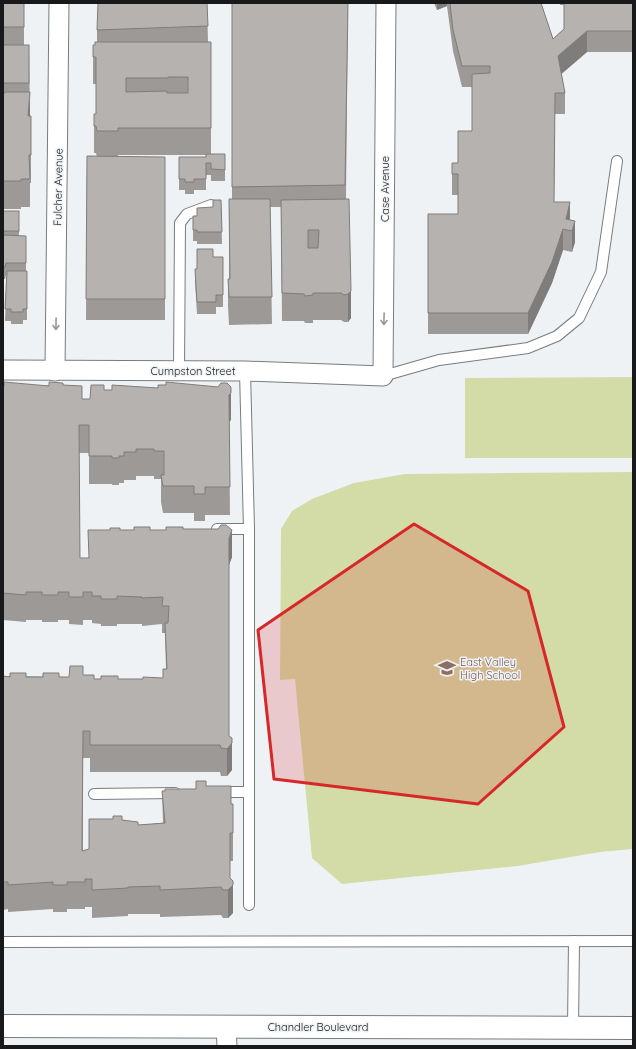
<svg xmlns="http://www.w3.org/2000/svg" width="636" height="1049" font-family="Quicksand,sans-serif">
  <rect width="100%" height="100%" fill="#eff2f5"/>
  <g fill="#d3dca7">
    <path d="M 633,377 L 633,458 L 465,458 L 465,378 Z"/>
    <path d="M 633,472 L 633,849 L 600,852 L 518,866 L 342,884 L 312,858 L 295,679 L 280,680 L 281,529 L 292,511 L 312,499 L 354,483 L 405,474 Z"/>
  </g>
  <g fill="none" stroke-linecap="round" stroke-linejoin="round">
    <g stroke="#797c7f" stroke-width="12">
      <g id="service">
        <path d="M 179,371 L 180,223 L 187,214 L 211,205"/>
        <path d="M 245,371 L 249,529 L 249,905"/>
        <path d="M 383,376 L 439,360 L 528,348 L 557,336 L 579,318 L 601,272 L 617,161"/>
        <path d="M 217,529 L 249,529"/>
        <path d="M 219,792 L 249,792"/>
        <path d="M 94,794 L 175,793"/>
        <path d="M 3,942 L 633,941"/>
        <path d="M 573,1028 L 574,941"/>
      </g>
    </g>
    <g stroke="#797c7f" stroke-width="21">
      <g id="minor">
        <path d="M 3,370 L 245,371 L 383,376 L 386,3"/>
        <path d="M 55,371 L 59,3"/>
        <path d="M 226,1027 L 227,1046"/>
      </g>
    </g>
    <g stroke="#797c7f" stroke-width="24">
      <path id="tertiary" d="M 3,1026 L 633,1028"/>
    </g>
    <use href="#service" stroke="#fff" stroke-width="10"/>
    <use href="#minor" stroke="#fff" stroke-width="19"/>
    <use href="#tertiary" stroke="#fff" stroke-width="22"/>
  </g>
  <g fill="#9d9997">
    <path d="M 3,3 L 24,3 L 24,45 L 29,45 L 30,116 L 31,116 L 31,183 L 30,183 L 30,207 L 21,207 L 21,209 L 3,209 Z"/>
    <path d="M 207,3 L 208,42 L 211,42 L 211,154 L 225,154 L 225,181 L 211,181 L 211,175 L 206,175 L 206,190 L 194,190 L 194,194 L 185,194 L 185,190 L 179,190 L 179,157 L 206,157 L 206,155 L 118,155 L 118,157 L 165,157 L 165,320 L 86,320 L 87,156 L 97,157 L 96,153 L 94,153 L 94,114 L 96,114 L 96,84 L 93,84 L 93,45 L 95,45 L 97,42 L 97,30 Z"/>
    <path d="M 232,3 L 348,3 L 346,199 L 351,318 L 348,322 L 344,322 L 341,320 L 313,320 L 313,323 L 305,323 L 304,321 L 282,321 L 281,207 L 270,207 L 272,324 L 229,325 L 228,306 L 228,279 L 229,279 L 229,199 L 232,199 Z"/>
    <path d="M 434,3 L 541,3 L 553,39 L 564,29 L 564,5 L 560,5 L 560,3 L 633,3 L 633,52 L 587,52 L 561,74 L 565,93 L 565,114 L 555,114 L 554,202 L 570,220 L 575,221 L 575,242 L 572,252 L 563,250 L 552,283 L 528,334 L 428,334 L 428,214 L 458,214 L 458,195 L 452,195 L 452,163 L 458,163 L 472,131 L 472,87 L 462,87 L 453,51 L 447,6 L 437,10 Z"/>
    <path d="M 221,200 L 222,244 L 197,244 L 197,241 L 193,241 L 193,216 L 197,216 L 213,207 Z"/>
    <path d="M 3,211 L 19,211 L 19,236 L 26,236 L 26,271 L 27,271 L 27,320 L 23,320 L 23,324 L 11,324 L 11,321 L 5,321 L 7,275 L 6,275 L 5,279 L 3,279 Z"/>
    <path d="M 213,257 L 223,257 L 223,307 L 216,307 L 216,314 L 197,314 L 195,281 L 195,269 L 197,269 Z"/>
    <path d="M 63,385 L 82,399 L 90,399 L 104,390 L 231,420 L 229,422 L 230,515 L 205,515 L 205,521 L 194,521 L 194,513 L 163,513 L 161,502 L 161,479 L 154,479 L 154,476 L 136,476 L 136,480 L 124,480 L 124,483 L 119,483 L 119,485 L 112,485 L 112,484 L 89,484 L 89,453 L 79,453 L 80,558 L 88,558 L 120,530 L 166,530 L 183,529 L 232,557 L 229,565 L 229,736 L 232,770 L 227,776 L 221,776 L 220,772 L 90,772 L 90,758 L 83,758 L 83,851 L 89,849 L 122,820 L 138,825 L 163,823 L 162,791 L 196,789 L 206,786 L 231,804 L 233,804 L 233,861 L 230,861 L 230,878 L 233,913 L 228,918 L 223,918 L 221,915 L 160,917 L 160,914 L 128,914 L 128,916 L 92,918 L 92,907 L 85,907 L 85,909 L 67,909 L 67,912 L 53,912 L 53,909 L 8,912 L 8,909 L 3,910 L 3,676 L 69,677 L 83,675 L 94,679 L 143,679 L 163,678 L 166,669 L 165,633 L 162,633 L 162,624 L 142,626 L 142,624 L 117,624 L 117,626 L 101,626 L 101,624 L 92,623 L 92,620 L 83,620 L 83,625 L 69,624 L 69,620 L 58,620 L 58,622 L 42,622 L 42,620 L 26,620 L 26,622 L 3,620 L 3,386 Z"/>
  </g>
  <g fill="#7f7d7b">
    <path d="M 437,3 L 447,3 L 447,6 L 437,10 Z"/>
    <path d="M 587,31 L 587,52 L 558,77 L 558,56 Z"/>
    <path d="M 30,92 L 30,119 L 28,116 Z"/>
    <path d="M 570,202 L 570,223 L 566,219 Z"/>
    <path d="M 575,221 L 575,242 L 572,252 L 572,231 Z"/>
    <path d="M 563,229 L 563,250 L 552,283 L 528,334 L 528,313 Z"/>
    <path d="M 351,291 L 351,318 L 348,322 L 348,294 Z"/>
    <path d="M 231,393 L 231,420 L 229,422 L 229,395 Z"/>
    <path d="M 232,530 L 232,557 L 229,565 L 229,538 Z"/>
    <path d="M 232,743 L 232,770 L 227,776 L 227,749 Z"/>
    <path d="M 233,885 L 233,913 L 228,918 L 228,890 Z"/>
  </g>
  <g fill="#b6b2b0" stroke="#7f7d7b" fill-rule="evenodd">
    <rect x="3" y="3" width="21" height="24"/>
    <path d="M 98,3 L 207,3 L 208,26 L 97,30 Z"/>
    <path d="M 232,3 L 348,3 L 345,185 L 232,187 Z"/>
    <path d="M 450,3 L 541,3 L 553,39 L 564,29 L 564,3 L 633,3 L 633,31 L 587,31 L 558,56 L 565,93 L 555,93 L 554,202 L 570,202 L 566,219 L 575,221 L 572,231 L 563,229 L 552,262 L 528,313 L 428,313 L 428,214 L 458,214 L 458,174 L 452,174 L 452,163 L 458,163 L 458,131 L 472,131 L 472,74 L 490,73 L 490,66 L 462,66 L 453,30 Z"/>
    <path d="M 95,42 L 211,42 L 211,128 L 118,128 L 118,131 L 97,131 L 96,126 L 94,126 L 94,114 L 96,114 L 96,57 L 93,57 L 93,45 L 95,45 ZM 168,77 L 188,77 L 188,93 L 167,93 L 167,91 L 126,92 L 126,78 L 168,78 Z"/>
    <rect x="3" y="45" width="26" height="38"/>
    <path d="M 5,92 L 30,92 L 28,116 L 31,116 L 31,155 L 29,155 L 30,179 L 21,179 L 21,181 L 3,181 L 3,93 L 5,93 Z"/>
    <path d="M 206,154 L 225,154 L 225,170 L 211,169 L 211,163 L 206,163 L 206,179 L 194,179 L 194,182 L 185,182 L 185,179 L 179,179 L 179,157 L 206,157 Z"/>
    <path d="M 87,156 L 165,157 L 165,299 L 86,299 Z"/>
    <path d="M 229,199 L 270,199 L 272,297 L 229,297 L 228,279 L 230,279 Z"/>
    <path d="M 349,199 L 351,291 L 348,294 L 344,295 L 341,293 L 313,293 L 313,295 L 305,296 L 304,294 L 282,293 L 281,200 ZM 308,230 L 319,230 L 318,248 L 308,248 Z"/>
    <path d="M 213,200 L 221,200 L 222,232 L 197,232 L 197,230 L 193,230 L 193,216 L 197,216 L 197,208 L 213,207 Z"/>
    <rect x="3" y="211" width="16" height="20"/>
    <path d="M 3,235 L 26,236 L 26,263 L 6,263 L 5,267 L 3,267 Z"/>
    <path d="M 197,249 L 213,249 L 213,257 L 223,257 L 223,295 L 216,295 L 216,302 L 197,302 L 195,269 L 197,269 Z"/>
    <path d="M 7,271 L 27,271 L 27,309 L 23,309 L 23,312 L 11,312 L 11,309 L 5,309 Z"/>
    <path d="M 4,382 L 49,386 L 49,382 L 63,383 L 63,385 L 82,386 L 82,399 L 90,399 L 91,385 L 104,385 L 104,390 L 112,390 L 112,385 L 158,388 L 158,385 L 166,385 L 166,382 L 218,387 L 221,383 L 227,383 L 231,387 L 231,393 L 229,395 L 230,487 L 205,487 L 205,494 L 194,494 L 194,486 L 163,486 L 161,475 L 164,475 L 164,451 L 154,451 L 154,449 L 136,449 L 136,452 L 124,452 L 124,456 L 119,456 L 119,458 L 112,458 L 112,456 L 89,456 L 89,425 L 79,425 L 80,558 L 89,558 L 88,530 L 110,530 L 110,528 L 120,528 L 120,530 L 134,530 L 134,527 L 150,527 L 150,530 L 166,530 L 166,527 L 183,527 L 183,529 L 218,529 L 221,525 L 226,525 L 232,530 L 229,538 L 229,736 L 232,738 L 232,743 L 227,749 L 221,748 L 220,745 L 90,745 L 90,731 L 83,731 L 82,851 L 89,849 L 89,819 L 113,819 L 113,816 L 122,816 L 122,820 L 138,822 L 138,825 L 165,823 L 162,791 L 165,791 L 165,789 L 196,789 L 196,781 L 206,781 L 206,786 L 231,786 L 231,804 L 233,804 L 233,833 L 230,833 L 230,878 L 233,881 L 233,885 L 228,890 L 223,890 L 221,887 L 160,890 L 160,886 L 128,887 L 128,888 L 92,890 L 92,879 L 85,879 L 85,882 L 67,882 L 67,885 L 53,885 L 53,882 L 8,885 L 8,882 L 3,882 L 3,676 L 10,677 L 10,673 L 26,673 L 26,677 L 43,677 L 43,673 L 59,673 L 59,677 L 69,677 L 70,666 L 83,666 L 83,675 L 94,675 L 94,679 L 101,679 L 101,676 L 118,676 L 118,679 L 143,679 L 143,677 L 163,678 L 163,669 L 167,669 L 165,623 L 168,623 L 169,606 L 162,606 L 163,597 L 142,598 L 142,597 L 117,596 L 117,599 L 101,599 L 101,596 L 92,596 L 92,592 L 83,592 L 83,597 L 69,597 L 69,592 L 58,592 L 58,595 L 42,595 L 42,592 L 26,592 L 26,595 L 3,593 L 3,386 L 4,386 Z"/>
  </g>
  <defs><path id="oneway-shaft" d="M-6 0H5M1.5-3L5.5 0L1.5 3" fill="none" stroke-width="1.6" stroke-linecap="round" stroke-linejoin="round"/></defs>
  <g stroke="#979898">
    <use href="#oneway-shaft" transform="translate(384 319) rotate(91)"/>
    <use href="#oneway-shaft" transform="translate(56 324) rotate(91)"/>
  </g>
  <path fill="#d62828" fill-opacity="0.2" stroke="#d62828" stroke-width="3" stroke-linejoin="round" d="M 414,524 L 528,591 L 564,727 L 478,804 L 274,779 L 258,630 Z"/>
  <defs>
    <g id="school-bare" transform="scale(1.38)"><path d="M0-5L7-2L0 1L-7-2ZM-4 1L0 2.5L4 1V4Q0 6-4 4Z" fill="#8d6e63" stroke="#eff2f5" stroke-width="2.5" paint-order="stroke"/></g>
  </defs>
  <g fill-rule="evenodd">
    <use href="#school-bare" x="447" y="668"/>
  </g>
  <g text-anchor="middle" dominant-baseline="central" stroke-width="3" stroke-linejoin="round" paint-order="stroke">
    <g font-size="11" fill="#18191a" stroke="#eff2f5">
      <text transform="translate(58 187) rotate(-89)">Fulcher Avenue</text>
      <text transform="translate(385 189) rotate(-90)">Case Avenue</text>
      <text x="193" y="371">Cumpston Street</text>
      <text x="318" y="1027">Chandler Boulevard</text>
    </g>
    <g font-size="11" fill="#785e54" stroke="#eff2f5" text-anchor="start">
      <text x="460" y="662">East Valley<tspan x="460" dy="13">High School</tspan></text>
    </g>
  </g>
  <rect width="636" height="1049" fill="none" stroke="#18191a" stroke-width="8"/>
</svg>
